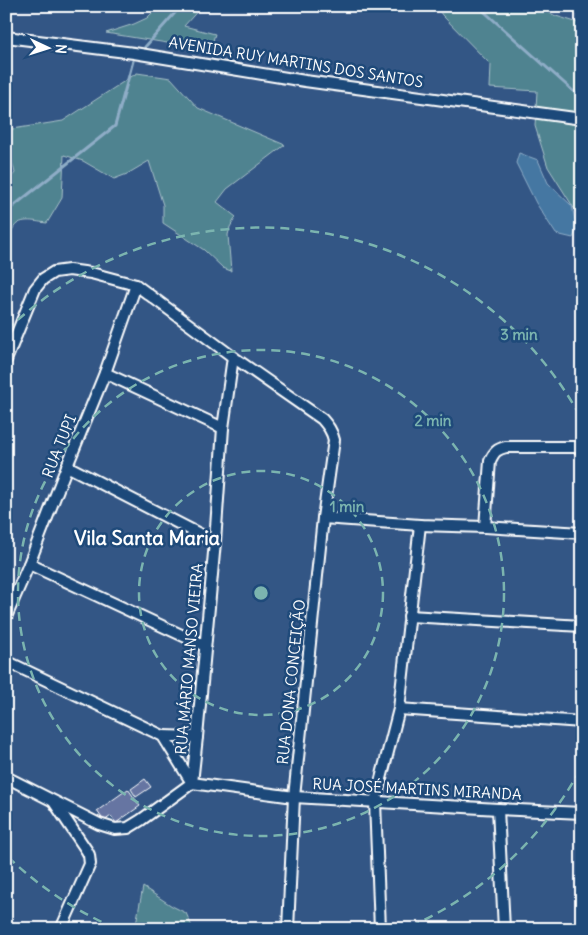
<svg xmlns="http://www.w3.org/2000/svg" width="588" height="935" font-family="Delius,sans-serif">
  <rect width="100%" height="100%" fill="#335685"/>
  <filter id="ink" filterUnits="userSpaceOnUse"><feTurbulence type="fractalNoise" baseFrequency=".02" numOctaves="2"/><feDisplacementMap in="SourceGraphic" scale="10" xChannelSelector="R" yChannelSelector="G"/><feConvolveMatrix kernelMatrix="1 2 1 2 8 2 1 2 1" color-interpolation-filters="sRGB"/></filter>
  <g filter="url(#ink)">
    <g fill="#508390" stroke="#a8c1c8">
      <path d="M 159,6 L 202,6 L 184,26 L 215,34 L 210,50 L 106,33 L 134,24 L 147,18 Z"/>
      <path d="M 436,6 L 535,6 L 556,16 L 582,24 L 582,221 L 548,167 L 535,126 L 537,91 L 490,88 L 491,65 L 442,15 Z"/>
      <path d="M 137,73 L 171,78 L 198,108 L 285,145 L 227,189 L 217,202 L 236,217 L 230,227 L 228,235 L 231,271 L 223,268 L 204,250 L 163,223 L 163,205 L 149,161 L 127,174 L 114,179 L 83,161 L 64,155 L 62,198 L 47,223 C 37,222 21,217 14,227 C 11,232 10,237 6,242 L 6,180 L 10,179 L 15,173 L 9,150 L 6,144 L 6,130 L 63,121 Z"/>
      <path d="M 143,887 L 172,906 L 186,913 L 193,929 L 135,929 Z"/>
    </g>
    <path fill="#4577a2" stroke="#8fadc7" d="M 519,153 L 538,160 L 548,183 L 572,206 L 577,229 L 573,238 L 556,234 L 536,203 L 516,163 Z"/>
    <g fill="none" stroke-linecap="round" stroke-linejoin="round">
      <g stroke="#8fadc7" stroke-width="3">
        <path d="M 478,6 L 582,99"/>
        <path d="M 145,47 L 181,6"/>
        <path d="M 6,212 L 115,126 L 133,61"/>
      </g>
    </g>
    <g fill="#6675a2" stroke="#fff">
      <path d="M 145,779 L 151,787 L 136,797 L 131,789 Z"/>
      <path d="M 128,789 L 140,806 L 116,823 L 111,816 L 104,821 L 97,811 Z"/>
    </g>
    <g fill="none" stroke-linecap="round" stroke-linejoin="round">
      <g stroke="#fff" stroke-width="14">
        <g id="street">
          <path d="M 6,37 L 134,53 L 305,81 L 582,119"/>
          <path d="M 6,360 L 35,289 L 43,279 L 54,272 L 69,270 L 91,273 L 136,285 L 233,357 L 322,419 C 328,426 332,431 334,440 L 323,518 L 294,797 L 288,929"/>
          <path d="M 105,373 L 223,428"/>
          <path d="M 67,466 L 215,542"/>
          <path d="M 323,518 L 420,525 L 485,527 L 582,533"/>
          <path d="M 485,527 L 490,461 C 494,452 497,449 506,447 L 582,447"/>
          <path d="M 29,564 L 205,646"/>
          <path d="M 409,616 L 582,626"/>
          <path d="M 6,617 L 29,564 L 67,466 L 105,373 L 136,285"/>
          <path d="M 6,661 L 163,736 L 192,783"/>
          <path d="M 399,709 L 582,722"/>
          <path d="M 163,736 L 197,737"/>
          <path d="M 6,777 L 99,824 L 115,829 L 128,828 L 141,820 L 192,783"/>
          <path d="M 192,783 L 197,737 L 215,542 L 223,428 L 233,357"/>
          <path d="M 192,783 L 294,797 L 498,809 L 582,813"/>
          <path d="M 54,802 L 87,851 L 89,855 L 90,864 L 61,929"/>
          <path d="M 498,809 L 504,929"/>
          <path d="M 380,929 L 375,802 L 399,709 L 420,525"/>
        </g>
      </g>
      <use href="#street" stroke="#1f4a7a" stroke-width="10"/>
    </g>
  </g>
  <g fill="none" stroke="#7bb4af" stroke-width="2.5" stroke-dasharray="9 6">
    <circle cx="261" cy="593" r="122"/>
    <circle cx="261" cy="593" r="243"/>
    <path d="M580 770A365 365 0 0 1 407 928M115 928A365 365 0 0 1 7 856M7 330A365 365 0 0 1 580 416"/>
  </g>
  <g text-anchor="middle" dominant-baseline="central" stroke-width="5" stroke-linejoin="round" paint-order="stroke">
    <g font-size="15" fill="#fff" stroke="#1f4a7a">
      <text transform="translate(296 62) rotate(9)">AVENIDA RUY MARTINS DOS SANTOS</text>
      <text transform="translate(59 446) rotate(-68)">RUA TUPI</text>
      <text transform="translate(189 659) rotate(-85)">RUA MÁRIO MANSO VIEIRA</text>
      <text transform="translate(291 682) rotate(-84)">RUA DONA CONCEIÇÃO</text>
      <text transform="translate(417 789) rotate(3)">RUA JOSÉ MARTINS MIRANDA</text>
    </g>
    <g font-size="20" font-weight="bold" fill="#fff" stroke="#1f4a7a">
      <text x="147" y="537">Vila Santa Maria</text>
    </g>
  </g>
  <circle cx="261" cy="593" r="8" fill="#7bb4af" stroke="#1f4a7a" stroke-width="2.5"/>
  <g font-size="15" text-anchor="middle" font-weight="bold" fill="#7bb4af" stroke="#1f4a7a" stroke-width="5" stroke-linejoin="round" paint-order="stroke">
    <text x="519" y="340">3 min</text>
    <text x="433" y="426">2 min</text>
    <text x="347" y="512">1 min</text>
  </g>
  <rect width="588" height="935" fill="none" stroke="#1f4a7a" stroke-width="25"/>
  <rect x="12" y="12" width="563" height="910" fill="none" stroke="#fff" stroke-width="2" filter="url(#ink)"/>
  <g transform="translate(48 48) rotate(94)" stroke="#1f4a7a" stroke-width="4" paint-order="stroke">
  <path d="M0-4L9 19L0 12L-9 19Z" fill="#ffffff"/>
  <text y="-8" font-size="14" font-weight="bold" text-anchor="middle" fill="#ffffff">N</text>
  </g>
</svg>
